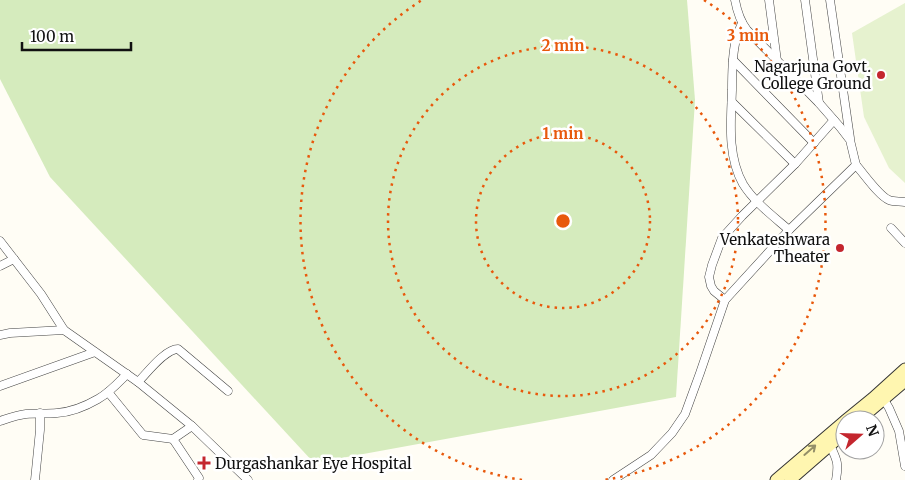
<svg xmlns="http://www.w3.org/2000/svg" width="905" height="480" font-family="Merriweather,serif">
  <rect width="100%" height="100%" fill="#fffdf5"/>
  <path fill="#d5ebbd" d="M 0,0 L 687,0 L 695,100 L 676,397 L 314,463 L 50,177 L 0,79 Z"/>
  <path fill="#e6f2cf" d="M 905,3 L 905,183 L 889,168 L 864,117 L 852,33 Z"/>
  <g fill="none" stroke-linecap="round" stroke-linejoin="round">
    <g stroke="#444" stroke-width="9">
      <g id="street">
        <path d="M 769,0 L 777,61"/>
        <path d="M 805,0 L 819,103"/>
        <path d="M 830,0 L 850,138"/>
        <path d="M 742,23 C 739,30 736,37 735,44 C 732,59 732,75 732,90 C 731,120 727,156 743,184 C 754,202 773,216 789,230"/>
        <path d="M 733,60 L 814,143"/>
        <path d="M 732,102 L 795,164"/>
        <path d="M 856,165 C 864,174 879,196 889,200 C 894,202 900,201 905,202"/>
        <path d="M 891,228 L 905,243"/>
        <path d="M 0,241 L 41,294 L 64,330"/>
        <path d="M 0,266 L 14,259"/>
        <path d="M 725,300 L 714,291 L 711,286 L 709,277 L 712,265 L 722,238 L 742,216 L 795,164 L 834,120"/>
        <path d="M 0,335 L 10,333 L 64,330 L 138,382 L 192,426 L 248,480"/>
        <path d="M 138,382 C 147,373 165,349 178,349 L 228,391"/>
        <path d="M 0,386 L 95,352"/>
        <path d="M 108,392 L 143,435 L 173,439"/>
        <path d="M 883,398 L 889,408 L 899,431 L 905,466"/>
        <path d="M 0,421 C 9,418 17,415 26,414 C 37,413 47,414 57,413 C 71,412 86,406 98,399 C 109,393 118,383 127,374"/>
        <path d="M 192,426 L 173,439 L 199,478 L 198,480"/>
        <path d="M 830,445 C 837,460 839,463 836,480"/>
        <path d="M 35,480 L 40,430 L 40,413"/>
        <path d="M 613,480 L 651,455 L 672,433 L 685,414 L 700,373 L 725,300 L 789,230 L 856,165 L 850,140 L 840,127 L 819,103 L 747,30 C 740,21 737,11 735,0"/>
      </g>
    </g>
    <g stroke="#333" stroke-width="13">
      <g id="secondary">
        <path d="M 846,420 L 873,398 L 905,369"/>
        <path d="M 859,420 L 905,381"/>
        <path d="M 776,480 L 845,421"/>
        <path d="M 790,480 L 845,432"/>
      </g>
    </g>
    <use href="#street" stroke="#fff" stroke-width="8"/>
    <use href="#secondary" stroke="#fff6b0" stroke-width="11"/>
  </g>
  <defs><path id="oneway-shaft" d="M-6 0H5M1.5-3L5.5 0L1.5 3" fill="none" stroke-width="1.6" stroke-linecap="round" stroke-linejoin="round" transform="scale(1.25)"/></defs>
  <use stroke="#948f68" href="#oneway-shaft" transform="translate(810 450) rotate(-41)"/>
  <g fill="none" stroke="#e8590c" stroke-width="2.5" stroke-dasharray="2.5 5">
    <circle cx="563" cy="221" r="87"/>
    <circle cx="563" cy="221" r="175"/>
    <path d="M522 480A262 262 0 0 1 422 0M704 0A262 262 0 0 1 604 480"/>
  </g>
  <g fill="#c4262e" stroke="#fff" stroke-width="2">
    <circle cx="881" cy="75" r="5"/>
    <circle cx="840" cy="248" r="5"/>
    <path d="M201.5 455.5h5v5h5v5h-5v5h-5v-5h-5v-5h5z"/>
  </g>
  <g text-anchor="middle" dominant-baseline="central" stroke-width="5" stroke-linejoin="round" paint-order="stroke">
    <g font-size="15" fill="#111" stroke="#fff" text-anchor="end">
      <text x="871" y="66">Nagarjuna Govt.<tspan x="871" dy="17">College Ground</tspan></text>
      <text x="830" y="239">Venkateshwara<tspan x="830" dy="17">Theater</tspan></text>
      <text x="215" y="463" text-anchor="start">Durgashankar Eye Hospital</text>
    </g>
  </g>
  <circle cx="563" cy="221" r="8" fill="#e8590c" stroke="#fff" stroke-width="2.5"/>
  <g font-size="15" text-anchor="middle" font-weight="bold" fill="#e8590c" stroke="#fff" stroke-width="5" stroke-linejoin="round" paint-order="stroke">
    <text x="748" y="41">3 min</text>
    <text x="563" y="51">2 min</text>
    <text x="563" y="139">1 min</text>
  </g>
  <g transform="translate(860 435) rotate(70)"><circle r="24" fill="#ffffff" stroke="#a0a0a0"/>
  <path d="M0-4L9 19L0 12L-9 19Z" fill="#c4262e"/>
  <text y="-8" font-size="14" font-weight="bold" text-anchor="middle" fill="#111111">N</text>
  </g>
  <path d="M22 42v8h109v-8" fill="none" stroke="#111111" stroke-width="2.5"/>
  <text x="30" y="42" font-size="15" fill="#111111" stroke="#ffffff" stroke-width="4" paint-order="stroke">100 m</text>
</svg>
